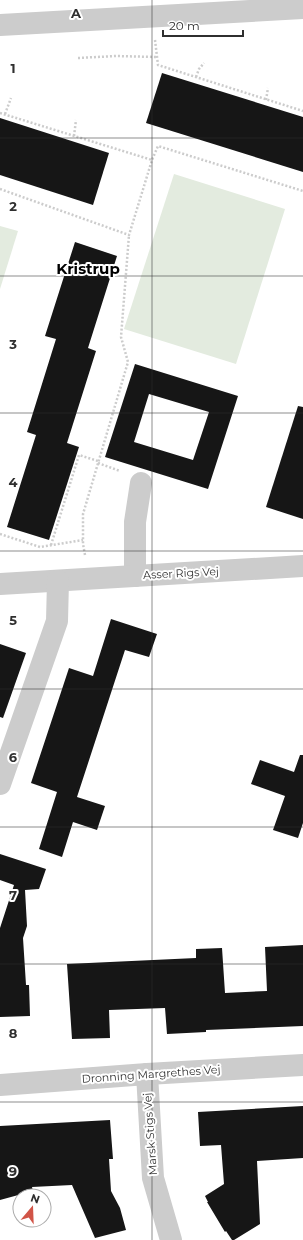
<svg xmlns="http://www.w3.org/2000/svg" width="303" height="1240" font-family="Montserrat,sans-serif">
  <rect width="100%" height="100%" fill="#fff"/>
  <g fill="#e3ebdf">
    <path d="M 174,174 L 285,209 L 236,364 L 124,329 Z"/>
    <path d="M 0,226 L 18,231 L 0,289 Z"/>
  </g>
  <g fill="#161616" fill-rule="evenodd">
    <path d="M 162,73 L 303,117 L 303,172 L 146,123 Z"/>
    <path d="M 0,118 L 109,153 L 93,205 L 0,175 Z"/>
    <path d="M 75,242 L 117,256 L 88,348 L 96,351 L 67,443 L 79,447 L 49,540 L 7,527 L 36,435 L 27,432 L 56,339 L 45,336 Z"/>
    <path d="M 135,364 L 238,396 L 208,489 L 105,457 ZM 149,394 L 209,412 L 193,460 L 134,442 Z"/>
    <path d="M 298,406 L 303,407 L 303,519 L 266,507 Z"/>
    <path d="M 111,619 L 157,634 L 149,657 L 125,650 L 77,797 L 105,806 L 97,830 L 73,822 L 62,857 L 39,849 L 57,792 L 31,783 L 69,668 L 93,676 Z"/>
    <path d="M 0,644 L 26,653 L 3,718 L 0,717 Z"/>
    <path d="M 300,755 L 303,755 L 303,823 L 298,838 L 273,830 L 285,796 L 251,784 L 260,760 L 294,772 Z"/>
    <path d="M 0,854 L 46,869 L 39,889 L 25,890 L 27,926 L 23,938 L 26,985 L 29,985 L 30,1016 L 0,1017 L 0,928 L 14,885 L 0,880 Z"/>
    <path d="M 303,945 L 303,1026 L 206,1030 L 206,1032 L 167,1034 L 165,1008 L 109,1010 L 110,1038 L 72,1039 L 67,964 L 196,958 L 196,949 L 222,948 L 225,993 L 267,991 L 265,947 Z"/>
    <path d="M 303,1106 L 303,1158 L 257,1161 L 260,1224 L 234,1240 L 232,1240 L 226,1231 L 225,1232 L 207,1202 L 208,1202 L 205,1196 L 224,1184 L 221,1145 L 200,1146 L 198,1112 Z"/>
    <path d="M 110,1120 L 113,1159 L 109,1159 L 111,1191 L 120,1208 L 126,1230 L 95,1238 L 72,1185 L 32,1187 L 33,1191 L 0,1200 L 0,1126 Z"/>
  </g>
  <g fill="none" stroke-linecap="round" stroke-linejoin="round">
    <g stroke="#ccc" stroke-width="2.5" stroke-dasharray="2 2" stroke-linecap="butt">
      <path d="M 155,40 L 158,65 L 303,111"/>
      <path d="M 78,58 L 116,56 L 157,57"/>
      <path d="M 196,77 L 199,69 L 204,63"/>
      <path d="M 266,100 L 268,88"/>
      <path d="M 0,113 L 152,160"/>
      <path d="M 5,114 L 11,98"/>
      <path d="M 74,136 L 76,120"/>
      <path d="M 0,189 L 129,235 L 152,160 L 158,146 L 303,191"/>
      <path d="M 98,463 L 120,471"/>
      <path d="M 0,534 L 40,547 L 83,540"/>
      <path d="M 51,545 L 79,455 L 98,461"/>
      <path d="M 85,555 L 83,544 L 83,514 L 128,362 L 121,337 L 129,235"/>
    </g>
    <g stroke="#ccc" stroke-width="22">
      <path d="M 0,25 L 303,8"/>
      <path d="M 135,576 L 135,522 L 141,483"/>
      <path d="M 0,584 L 303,566"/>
      <path d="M 0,784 L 57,621 L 58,581"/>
      <path d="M 147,1074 L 153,1178 L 171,1240"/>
      <path d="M 0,1085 L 147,1074 L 303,1065"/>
    </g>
  </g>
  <path fill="none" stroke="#2f2f2f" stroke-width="1" stroke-opacity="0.55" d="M 152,0 L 152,1240M 0,138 L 303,138M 0,276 L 303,276M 0,413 L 303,413M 0,551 L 303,551M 0,689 L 303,689M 0,827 L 303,827M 0,964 L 303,964M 0,1102 L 303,1102"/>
  <g text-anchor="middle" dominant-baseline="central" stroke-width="4" stroke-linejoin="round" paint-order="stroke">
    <g font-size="11" fill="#2f2f2f" stroke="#fff">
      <text transform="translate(181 573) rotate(-3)">Asser Rigs Vej</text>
      <text transform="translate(151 1074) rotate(-4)">Dronning Margrethes Vej</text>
      <text transform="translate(150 1134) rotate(-94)">Marsk Stigs Vej</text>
    </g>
    <g font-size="15" font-weight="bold" fill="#000" stroke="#fff">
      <text x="88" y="268">Kristrup</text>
    </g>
  </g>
  <g font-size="13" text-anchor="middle" font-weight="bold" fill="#2f2f2f" stroke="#fff" stroke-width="4" stroke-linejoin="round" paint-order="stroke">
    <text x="76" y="18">A</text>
    <text x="13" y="73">1</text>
    <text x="13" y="211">2</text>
    <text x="13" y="349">3</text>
    <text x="13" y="487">4</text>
    <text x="13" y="625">5</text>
    <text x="13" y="762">6</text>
    <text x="13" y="900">7</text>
    <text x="13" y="1038">8</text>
    <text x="13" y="1176">9</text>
  </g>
  <g transform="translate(32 1208) rotate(19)"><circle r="19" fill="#ffffff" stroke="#acacac"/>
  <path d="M0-3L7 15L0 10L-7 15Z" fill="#d15447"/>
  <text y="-6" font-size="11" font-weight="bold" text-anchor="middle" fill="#2f2f2f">N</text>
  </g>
  <path d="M163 30v6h80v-6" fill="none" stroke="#2f2f2f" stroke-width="2"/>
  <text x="169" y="30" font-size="12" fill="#2f2f2f" stroke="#ffffff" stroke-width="3" paint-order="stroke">20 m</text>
</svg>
